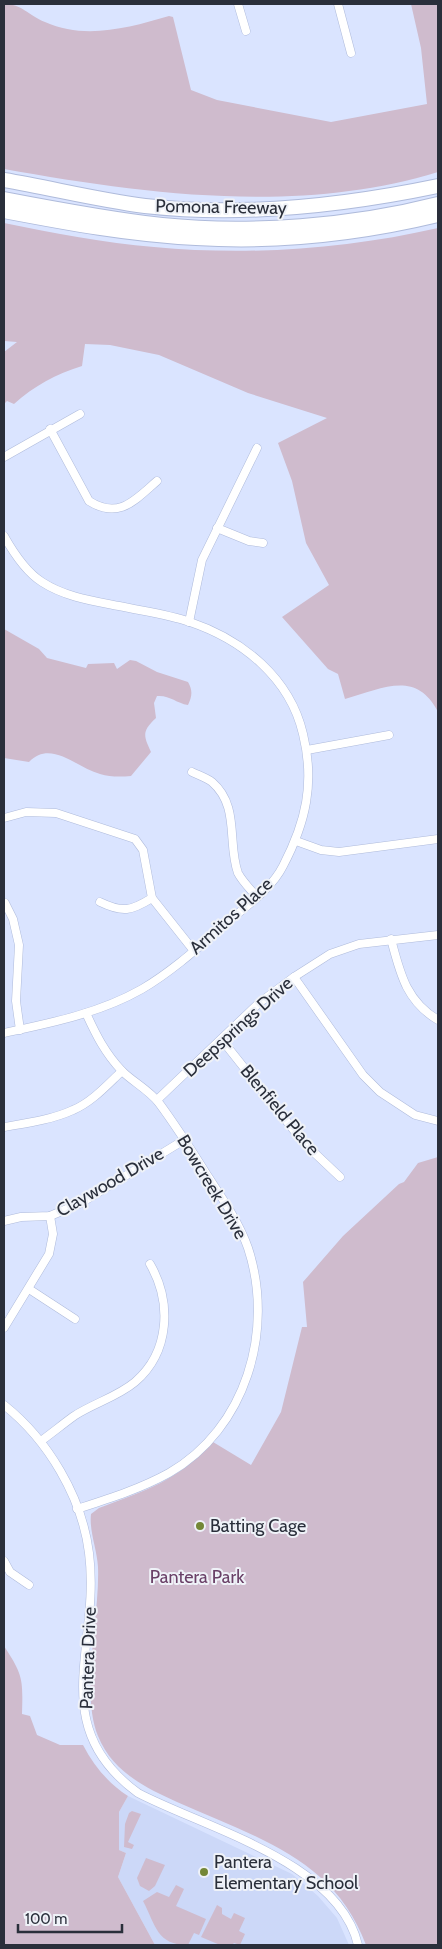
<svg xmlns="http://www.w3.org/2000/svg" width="442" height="1949" font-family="Cabin,sans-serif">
  <rect width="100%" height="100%" fill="#dae4ff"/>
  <path fill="#ccd8f8" d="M 128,1796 L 292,1874 L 318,1896 L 337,1918 L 349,1945 L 155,1945 L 118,1877 L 126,1853 L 119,1850 L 119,1812 Z"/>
  <g fill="#cfbbcd">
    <path d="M 4,4 C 22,4 28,15 45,22 C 85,40 128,28 169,16 L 173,17 L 191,90 L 217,100 L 331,122 L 427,104 L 421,48 L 411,4 L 438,4 L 438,172 C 299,215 144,194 4,169 Z"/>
    <path d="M 4,223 C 54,233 104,243 154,247 C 249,256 346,249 438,228 L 438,712 C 416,669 382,689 345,699 L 338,674 L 328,669 L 282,617 L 329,585 L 306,543 L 292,481 L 278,443 L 327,418 L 248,393 L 159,355 L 110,345 L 85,344 L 82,366 C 56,374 34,386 14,404 L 7,401 L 4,404 L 4,352 L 17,342 L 4,341 Z"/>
    <path d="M 4,629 L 39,649 L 47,658 L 86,668 L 88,664 L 114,663 L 117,669 L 130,660 L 136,661 L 157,672 L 188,682 C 193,691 192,696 188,705 C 176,703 170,695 157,696 L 154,703 L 156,718 C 141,732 144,736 151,752 L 131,776 C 120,777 110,777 100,774 C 77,768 51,739 29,762 L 4,758 Z"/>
    <path d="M 438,1157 L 438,1945 L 366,1945 C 334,1858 255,1837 177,1802 C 144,1787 112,1771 98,1736 C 80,1692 100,1616 98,1567 C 97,1549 89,1531 91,1514 L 99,1508 C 147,1490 177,1481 213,1442 L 251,1465 L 281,1412 L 302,1327 L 307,1327 L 303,1282 L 343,1236 L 399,1184 L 404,1182 L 418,1163 Z"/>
    <path d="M 4,1646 C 23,1675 23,1679 22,1714 L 30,1716 L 37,1735 L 60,1745 L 83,1745 C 94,1766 108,1783 128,1796 L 119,1812 L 119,1850 L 126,1853 L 118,1877 L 155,1945 L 4,1945 Z"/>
    <path d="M 132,1811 L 141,1814 L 128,1842 L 134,1845 L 132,1849 L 124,1847 L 125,1824 L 129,1813 Z"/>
    <path d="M 146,1858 L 165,1865 L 155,1886 L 149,1891 L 140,1886 L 137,1878 Z"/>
    <path d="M 176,1885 L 184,1889 L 176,1906 L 206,1919 L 199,1935 L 194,1933 L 188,1945 C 157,1945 156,1926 143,1901 L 157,1892 L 169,1897 Z"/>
    <path d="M 217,1905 L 222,1908 L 222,1914 L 231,1919 L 234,1913 L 245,1918 L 239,1931 L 245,1934 L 240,1945 L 234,1943 L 232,1945 L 220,1945 L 201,1937 Z"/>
  </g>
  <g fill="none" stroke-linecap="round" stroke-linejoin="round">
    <g stroke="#afbbdb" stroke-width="9">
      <g id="minor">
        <path d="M 238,4 L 246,31"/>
        <path d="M 338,4 L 351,53"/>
        <path d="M 50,429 L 89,501 C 119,520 135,500 157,481"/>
        <path d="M 4,457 L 80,414"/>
        <path d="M 217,528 L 249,541 L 263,543"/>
        <path d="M 4,536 C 13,552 26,572 42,582 C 65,597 93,601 119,606 C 142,611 167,614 190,622 C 243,640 290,678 303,734 C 315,783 306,822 283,866 C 272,888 248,905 230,920 C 201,945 174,970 142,989 C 100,1013 51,1023 4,1033"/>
        <path d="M 189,622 L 202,560 L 257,448"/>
        <path d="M 307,750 L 389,735"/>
        <path d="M 192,772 C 198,775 207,778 212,782 C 240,806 227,843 238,873 C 242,881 251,890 257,897"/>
        <path d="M 4,818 L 26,812 L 56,813 L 135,839 L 143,850 L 152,898 L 194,951"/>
        <path d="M 296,841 L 321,850 L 339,852 L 438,839"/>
        <path d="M 100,902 C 123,913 131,911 152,898"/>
        <path d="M 5,903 L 13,919 L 19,945 L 16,1001 L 20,1030"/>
        <path d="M 391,939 C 400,973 406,1001 438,1020"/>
        <path d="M 294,977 L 363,1075 L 380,1092 L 415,1115 L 438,1121"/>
        <path d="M 222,1040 L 304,1143 L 340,1177"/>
        <path d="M 157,1100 L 259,1003 L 294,977 L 330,954 L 359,944 L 438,935"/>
        <path d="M 4,1127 C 27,1123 51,1120 73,1110 C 92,1102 107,1085 122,1071"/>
        <path d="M 4,1221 L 21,1217 L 50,1216 L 81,1203 L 184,1140"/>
        <path d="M 29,1289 L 75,1319"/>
        <path d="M 4,1328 L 49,1254 L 53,1234 L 50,1216"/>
        <path d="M 4,1405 C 48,1440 82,1497 89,1553 C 101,1646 45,1725 138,1793 C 205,1828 339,1862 358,1945"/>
        <path d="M 41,1441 C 52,1433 63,1424 74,1416 C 94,1403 117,1397 135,1382 C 170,1352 172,1302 150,1264"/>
        <path d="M 77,1509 C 108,1499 140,1489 169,1473 C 246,1429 275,1330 248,1248 C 239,1222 222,1198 207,1175 C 192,1151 176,1126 159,1103 C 149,1090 133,1082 122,1071 C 105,1053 96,1035 86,1013"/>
        <path d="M 4,1561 L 10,1572 L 29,1585"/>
      </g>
    </g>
    <g stroke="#afbbdb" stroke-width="16">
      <g id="motorway">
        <path d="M 4,180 C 51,188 98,200 145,206 C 243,217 342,206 438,186"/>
        <path d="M 4,199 C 56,209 109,219 162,225 C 250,234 352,226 438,204"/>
        <path d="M 4,211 C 67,223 131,235 196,238 C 277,243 359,234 438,215"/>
      </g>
    </g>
    <use href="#minor" stroke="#fff" stroke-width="8"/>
    <use href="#motorway" stroke="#fff" stroke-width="14"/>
  </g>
  <g fill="#748737" stroke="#eff2f8" stroke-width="2">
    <circle cx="200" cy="1526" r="5"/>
    <circle cx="204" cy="1872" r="5"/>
  </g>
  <g text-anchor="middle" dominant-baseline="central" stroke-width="4" stroke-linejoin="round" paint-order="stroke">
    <g font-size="18" fill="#2a2f3b" stroke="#eff2f8">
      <text transform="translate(221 207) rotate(1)">Pomona Freeway</text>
      <text transform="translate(231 916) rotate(-42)">Armitos Place</text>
      <text transform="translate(238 1027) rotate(-42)">Deepsprings Drive</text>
      <text transform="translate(280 1110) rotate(50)">Blenfield Place</text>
      <text transform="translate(110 1182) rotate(-30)">Claywood Drive</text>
      <text transform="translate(212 1187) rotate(59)">Bowcreek Drive</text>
      <text transform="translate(88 1658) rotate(-88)">Pantera Drive</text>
    </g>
    <g font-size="18" fill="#2a2f3b" stroke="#eff2f8" text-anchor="start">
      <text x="210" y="1526">Batting Cage</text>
      <text x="214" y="1862">Pantera<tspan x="214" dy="21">Elementary School</tspan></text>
    </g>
    <g font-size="18" fill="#6a4067" stroke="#eff2f8">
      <text x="197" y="1577">Pantera Park</text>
    </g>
  </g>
  <rect width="442" height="1949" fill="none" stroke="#2a2f3b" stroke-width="10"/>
  <path d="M18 1924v8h104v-8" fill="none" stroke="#2a2f3b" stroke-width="2.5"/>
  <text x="25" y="1924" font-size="15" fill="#2a2f3b" stroke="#eff2f8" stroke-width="4" paint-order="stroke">100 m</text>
</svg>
